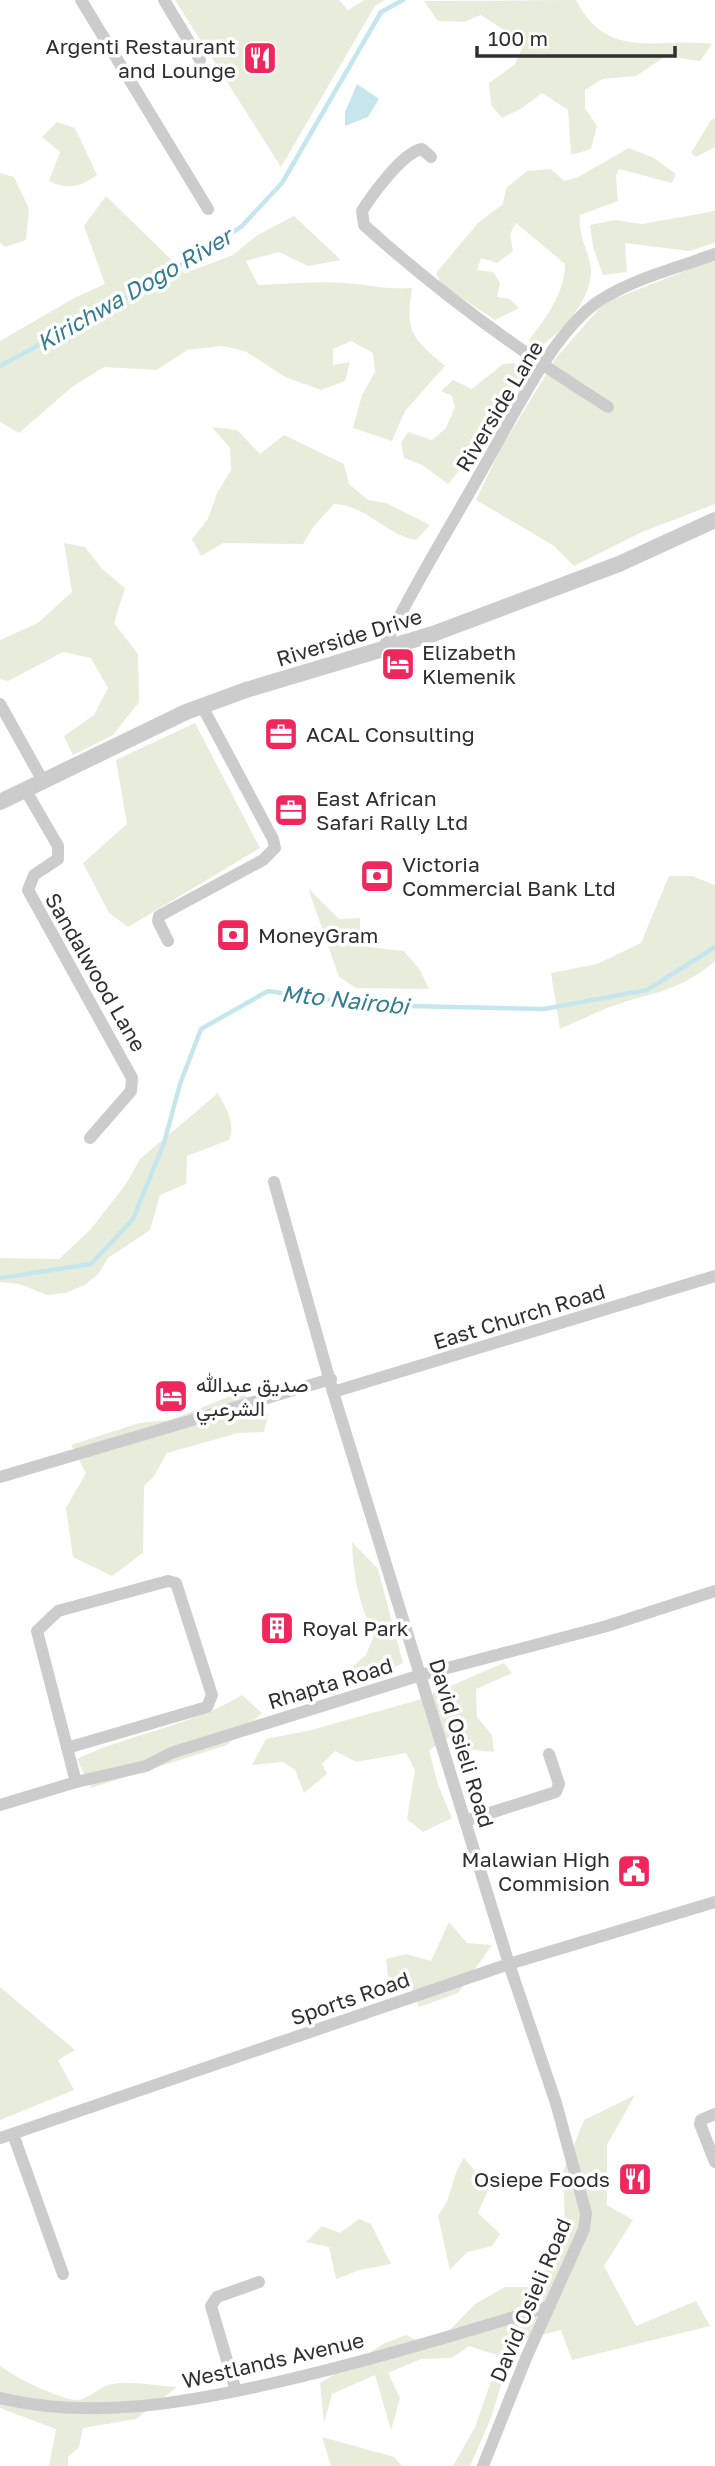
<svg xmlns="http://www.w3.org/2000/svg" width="715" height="2466" font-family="'Golos Text',Vazirmatn,sans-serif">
  <rect width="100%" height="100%" fill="#fff"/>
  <g fill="#e8eddb">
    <path d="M 175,0 L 339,0 L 348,10 L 365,0 L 385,0 L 375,6 L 281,167 Z"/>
    <path d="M 576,0 C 607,61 657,38 712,44 L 700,61 L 666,56 L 636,76 L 602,79 L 585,90 L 585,108 L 597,126 L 591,149 L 571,155 L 568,110 L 542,93 L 522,108 L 502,118 L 491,105 L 489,83 L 515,64 L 524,43 L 481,15 L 464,22 L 438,21 L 424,1 Z"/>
    <path d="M 715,118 L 715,147 L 696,157 L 691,153 L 711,120 Z"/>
    <path d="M 57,122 L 75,128 L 97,175 C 82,187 66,190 49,181 L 60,152 L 42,137 Z"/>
    <path d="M 629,148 L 654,158 L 676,174 L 672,183 L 619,169 L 616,176 L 618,201 L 580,215 C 578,233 586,246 590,263 C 597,295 562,333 538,348 L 529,340 C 546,318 565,292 565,264 L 516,223 L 510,234 L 513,251 L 497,263 L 481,258 L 477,270 L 493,272 L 500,283 L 497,297 L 510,299 L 519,308 L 495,320 L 442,285 L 436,273 L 478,223 L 503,204 L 506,188 L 527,171 L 551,169 L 564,181 L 578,177 Z"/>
    <path d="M 0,173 L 14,177 L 29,209 L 26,240 L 5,247 L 0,243 Z"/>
    <path d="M 106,196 L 185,273 L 233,255 L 256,236 L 294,216 L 341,260 L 308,266 L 279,252 L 246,261 L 258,285 C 287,284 317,281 346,283 C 370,285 387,290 412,288 C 405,333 412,337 445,366 L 405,411 L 392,441 L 353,428 L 362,395 L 375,372 L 373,353 L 351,341 L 333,349 L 333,365 L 350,362 L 345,381 L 321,390 L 285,377 L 245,351 L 221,346 L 187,350 L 157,370 L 104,367 L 72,387 L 19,433 L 0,422 L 0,341 L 76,297 L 105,284 L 84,226 Z"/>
    <path d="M 715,211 L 715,243 L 689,251 L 625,243 L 627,272 L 603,275 L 593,247 L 590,225 L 615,220 L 642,224 Z"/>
    <path d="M 715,259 L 715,504 L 642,532 L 574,566 L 554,546 L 476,500 L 500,450 L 556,358 L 604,303 Z"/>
    <path d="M 515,363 L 518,382 C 491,414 476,453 448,484 L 422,465 L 404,458 L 401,443 L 408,432 L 432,440 L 446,428 L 455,407 L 452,396 L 441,391 L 453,380 L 472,389 L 503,364 Z"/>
    <path d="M 212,427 L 237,430 L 260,454 L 284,435 L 344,464 L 349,484 L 368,500 L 386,503 L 430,525 L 416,540 C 386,535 366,505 334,504 L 314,526 L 303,544 L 223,543 L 201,556 L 192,539 L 208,519 L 217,493 L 231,470 L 230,448 Z"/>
    <path d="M 64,543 L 85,547 L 102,569 L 125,588 L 114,623 L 138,654 L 139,702 L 113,735 L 73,755 L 64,736 L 94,715 L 108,688 L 91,658 L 63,652 L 8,681 L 0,679 L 0,640 L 38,623 L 72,592 Z"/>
    <path d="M 195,723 L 260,848 L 128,927 L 109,913 L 83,863 L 127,824 L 116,760 Z"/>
    <path d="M 669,876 L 692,876 L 715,885 L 715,961 C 678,992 659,990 616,1005 C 597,1011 579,1021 560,1029 L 551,973 L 597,964 L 641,943 Z"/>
    <path d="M 308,888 L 339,919 L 360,918 L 360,946 L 404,951 L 420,970 L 429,989 L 356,988 L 339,977 Z"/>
    <path d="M 218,1093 C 226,1108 236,1124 229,1140 L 187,1156 L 186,1184 L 160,1195 L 150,1230 L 108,1258 L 99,1273 L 85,1285 L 65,1293 L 47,1295 L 19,1284 L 0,1282 L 0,1258 L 59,1259 L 91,1229 L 126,1184 L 140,1159 Z"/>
    <path d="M 241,1392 L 268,1415 L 264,1432 L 238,1433 L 167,1453 L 154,1476 L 144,1486 L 143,1553 L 112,1576 L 73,1557 L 66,1508 L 86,1473 L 71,1445 L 139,1423 L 170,1420 Z"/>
    <path d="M 352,1542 L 378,1569 L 403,1663 L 363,1683 L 352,1667 L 366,1655 L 374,1635 C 359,1604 353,1576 352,1542 Z"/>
    <path d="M 504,1663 L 512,1673 L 476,1689 L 477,1717 L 492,1735 L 494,1752 L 457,1748 L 450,1737 L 429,1750 L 438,1785 L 452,1818 L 423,1832 L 407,1819 L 415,1770 L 406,1753 L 356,1762 L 335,1751 L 322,1764 L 327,1774 L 304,1793 L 295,1770 L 283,1762 L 252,1765 L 266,1739 L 311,1730 L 415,1701 Z"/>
    <path d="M 242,1695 L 262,1713 L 227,1745 L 91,1788 L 77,1759 C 131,1733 191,1726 242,1695 Z"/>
    <path d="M 449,1922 L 467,1943 L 492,1945 L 458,1993 L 419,2007 L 410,1983 L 388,1977 L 386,1959 L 406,1954 L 431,1961 Z"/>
    <path d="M 0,1987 L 75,2050 L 58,2060 L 74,2090 L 0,2120 Z"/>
    <path d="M 635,2095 L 607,2145 L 607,2205 L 633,2220 L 604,2266 L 636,2326 L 696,2301 L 710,2326 L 572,2360 L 561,2330 L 515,2342 L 491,2418 L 470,2466 L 453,2466 L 475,2427 L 500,2356 L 469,2346 L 452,2358 L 421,2359 L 388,2373 L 400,2398 L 391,2430 L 375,2375 L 332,2394 L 324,2423 L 320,2383 L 385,2343 L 406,2335 L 432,2348 L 475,2304 L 505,2287 L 537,2287 L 565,2237 L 564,2193 L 560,2179 L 584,2120 Z"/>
    <path d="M 464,2158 L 489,2188 L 478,2213 L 500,2234 L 492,2246 L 467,2252 L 450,2270 L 438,2216 C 455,2194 449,2180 464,2158 Z"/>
    <path d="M 359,2219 L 371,2224 L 391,2264 L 360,2270 L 336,2279 L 329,2247 L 306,2242 L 322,2226 L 340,2233 Z"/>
    <path d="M 0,2365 C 8,2375 64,2401 78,2400 C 89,2399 100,2386 112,2384 C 131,2380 157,2386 177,2387 L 136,2419 L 83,2428 L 79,2447 L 68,2457 L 68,2466 L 49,2466 L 56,2429 L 0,2408 Z"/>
    <path d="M 322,2437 L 394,2457 L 402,2466 L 331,2466 Z"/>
  </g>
  <path fill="#c6e6ee" d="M 357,84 L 379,99 L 368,117 L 345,126 L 345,112 Z"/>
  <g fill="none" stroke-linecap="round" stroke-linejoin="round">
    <g stroke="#c6e6ee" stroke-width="4.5">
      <path d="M 0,366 L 135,293 L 241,227 L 282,183 L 381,12 L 403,0"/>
      <path d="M 0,1278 L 91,1264 L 133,1219 L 164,1143 L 180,1084 L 201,1029 L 268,991 L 362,1005 L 544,1009 L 647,990 L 715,947"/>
    </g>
    <g stroke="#ccc" stroke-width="12">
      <path d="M 81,0 L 208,209"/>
      <path d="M 164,0 L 200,60"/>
      <path d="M 431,157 L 422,149 C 403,152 372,195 362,211 L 364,225 C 439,293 522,353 608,407"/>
      <path d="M 383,649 C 412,588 448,531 481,472 C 510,423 553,329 602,299 C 636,278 677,268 715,254"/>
      <path d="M 0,704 L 44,783"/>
      <path d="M 26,791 L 58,846 L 58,859 L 34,875 L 28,890 L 132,1078 L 131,1091 L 90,1138"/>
      <path d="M 168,941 L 158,921 L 159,916 L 263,860 L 275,848 L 273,839 L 202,706"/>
      <path d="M 274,1182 L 333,1392 L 509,1964 L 556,2103 L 586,2213 L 584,2229 L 526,2358 L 483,2466"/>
      <path d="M 333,1392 L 715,1276"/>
      <path d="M 0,1477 L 331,1379"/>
      <path d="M 67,1748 L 207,1707 L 212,1695 L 176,1583 L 168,1581 L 58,1611 L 37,1631 L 76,1782"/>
      <path d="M 0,1805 L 76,1782 L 146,1766 L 171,1753 L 421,1675 L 607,1626 L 715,1591"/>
      <path d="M 465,1821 L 556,1792 L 559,1784 L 549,1754"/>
      <path d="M 715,2114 L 701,2120 L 700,2124 L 715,2162"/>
      <path d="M 13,2134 L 63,2274"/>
      <path d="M 0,2138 L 509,1964 L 715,1902"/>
      <path d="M 236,2391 L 211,2306 L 217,2297 L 259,2282"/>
      <path d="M 0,2398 C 93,2420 186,2403 278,2382 C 370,2361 460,2334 550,2306"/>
    </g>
    <path stroke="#ccc" stroke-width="16" d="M 0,802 L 186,712 L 246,690 L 433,634 L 619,564 L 715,520"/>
  </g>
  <defs>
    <g id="restaurant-square" transform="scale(1.75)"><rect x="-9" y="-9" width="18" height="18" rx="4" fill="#ef275c" stroke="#fff"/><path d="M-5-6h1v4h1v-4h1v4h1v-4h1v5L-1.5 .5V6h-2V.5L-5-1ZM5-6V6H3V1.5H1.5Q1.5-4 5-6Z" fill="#fff"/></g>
    <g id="hotel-square" transform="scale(1.75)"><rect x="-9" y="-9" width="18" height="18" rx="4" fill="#ef275c" stroke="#fff"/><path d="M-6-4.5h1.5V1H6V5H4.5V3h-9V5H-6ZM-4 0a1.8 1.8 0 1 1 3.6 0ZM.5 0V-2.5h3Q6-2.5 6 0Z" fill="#fff"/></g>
    <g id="office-square" transform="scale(1.75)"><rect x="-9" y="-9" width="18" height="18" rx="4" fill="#ef275c" stroke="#fff"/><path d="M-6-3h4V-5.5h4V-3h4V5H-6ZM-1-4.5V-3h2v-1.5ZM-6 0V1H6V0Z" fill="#fff"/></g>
    <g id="bank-square" transform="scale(1.75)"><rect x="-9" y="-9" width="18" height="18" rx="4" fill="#ef275c" stroke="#fff"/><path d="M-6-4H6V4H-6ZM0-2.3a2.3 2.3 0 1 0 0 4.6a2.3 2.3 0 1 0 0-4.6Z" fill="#fff"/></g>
    <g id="building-square" transform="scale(1.75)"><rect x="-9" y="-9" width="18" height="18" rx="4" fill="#ef275c" stroke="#fff"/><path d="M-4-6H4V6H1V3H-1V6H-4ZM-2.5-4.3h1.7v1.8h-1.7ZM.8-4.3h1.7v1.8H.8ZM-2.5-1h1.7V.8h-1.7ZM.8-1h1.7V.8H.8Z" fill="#fff"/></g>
    <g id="civic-square" transform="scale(1.75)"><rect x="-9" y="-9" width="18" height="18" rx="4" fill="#ef275c" stroke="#fff"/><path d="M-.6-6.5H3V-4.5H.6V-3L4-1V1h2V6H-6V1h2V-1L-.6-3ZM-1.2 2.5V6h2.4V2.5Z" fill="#fff"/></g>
  </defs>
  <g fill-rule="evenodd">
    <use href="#restaurant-square" x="260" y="58"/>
    <use href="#hotel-square" x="398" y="664"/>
    <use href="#office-square" x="281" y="734"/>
    <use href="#office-square" x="291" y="810"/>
    <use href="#bank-square" x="377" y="876"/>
    <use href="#bank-square" x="233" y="935"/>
    <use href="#hotel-square" x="171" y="1396"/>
    <use href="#building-square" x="277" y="1628"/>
    <use href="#civic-square" x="634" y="1871"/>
    <use href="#restaurant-square" x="635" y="2179"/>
  </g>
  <g text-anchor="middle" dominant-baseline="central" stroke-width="7" stroke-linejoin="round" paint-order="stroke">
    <g font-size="21" fill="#2f2f2f" stroke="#fff" text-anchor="start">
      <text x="236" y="46" text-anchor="end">Argenti Restaurant<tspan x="236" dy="24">and Lounge</tspan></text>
      <text x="422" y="652">Elizabeth<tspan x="422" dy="24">Klemenik</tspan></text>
      <text x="306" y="734">ACAL Consulting</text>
      <text x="316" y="798">East African<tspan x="316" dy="24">Safari Rally Ltd</tspan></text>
      <text x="402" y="864">Victoria<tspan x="402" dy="24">Commercial Bank Ltd</tspan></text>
      <text x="258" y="935">MoneyGram</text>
      <text x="196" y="1384">صديق عبدالله<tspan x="196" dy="24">الشرعبي</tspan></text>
      <text x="302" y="1628">Royal Park</text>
      <text x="610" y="1859" text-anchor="end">Malawian High<tspan x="610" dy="24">Commision</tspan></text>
      <text x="610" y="2179" text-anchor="end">Osiepe Foods</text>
    </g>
    <g font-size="21" fill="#2f2f2f" stroke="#fff">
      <text transform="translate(499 406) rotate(-59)">Riverside Lane</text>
      <text transform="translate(349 637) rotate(-17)">Riverside Drive</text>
      <text transform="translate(96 972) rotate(60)">Sandalwood Lane</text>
      <text transform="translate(519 1316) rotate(-17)">East Church Road</text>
      <text transform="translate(330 1683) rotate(-17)">Rhapta Road</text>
      <text transform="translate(462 1743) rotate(73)">David Osieli Road</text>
      <text transform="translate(350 1998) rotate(-19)">Sports Road</text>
      <text transform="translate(530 2300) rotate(-67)">David Osieli Road</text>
      <text transform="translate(273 2360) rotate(-13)">Westlands Avenue</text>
    </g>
    <g font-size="23" font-style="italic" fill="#357d8f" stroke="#fff">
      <text transform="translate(134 289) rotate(-30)">Kirichwa Dogo River</text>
      <text transform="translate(345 999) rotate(6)">Mto Nairobi</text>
    </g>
  </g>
  <path d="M477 46v10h198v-10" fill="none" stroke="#2f2f2f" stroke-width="3.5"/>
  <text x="488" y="46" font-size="21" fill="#2f2f2f" stroke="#ffffff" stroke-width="5" paint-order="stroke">100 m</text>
</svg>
